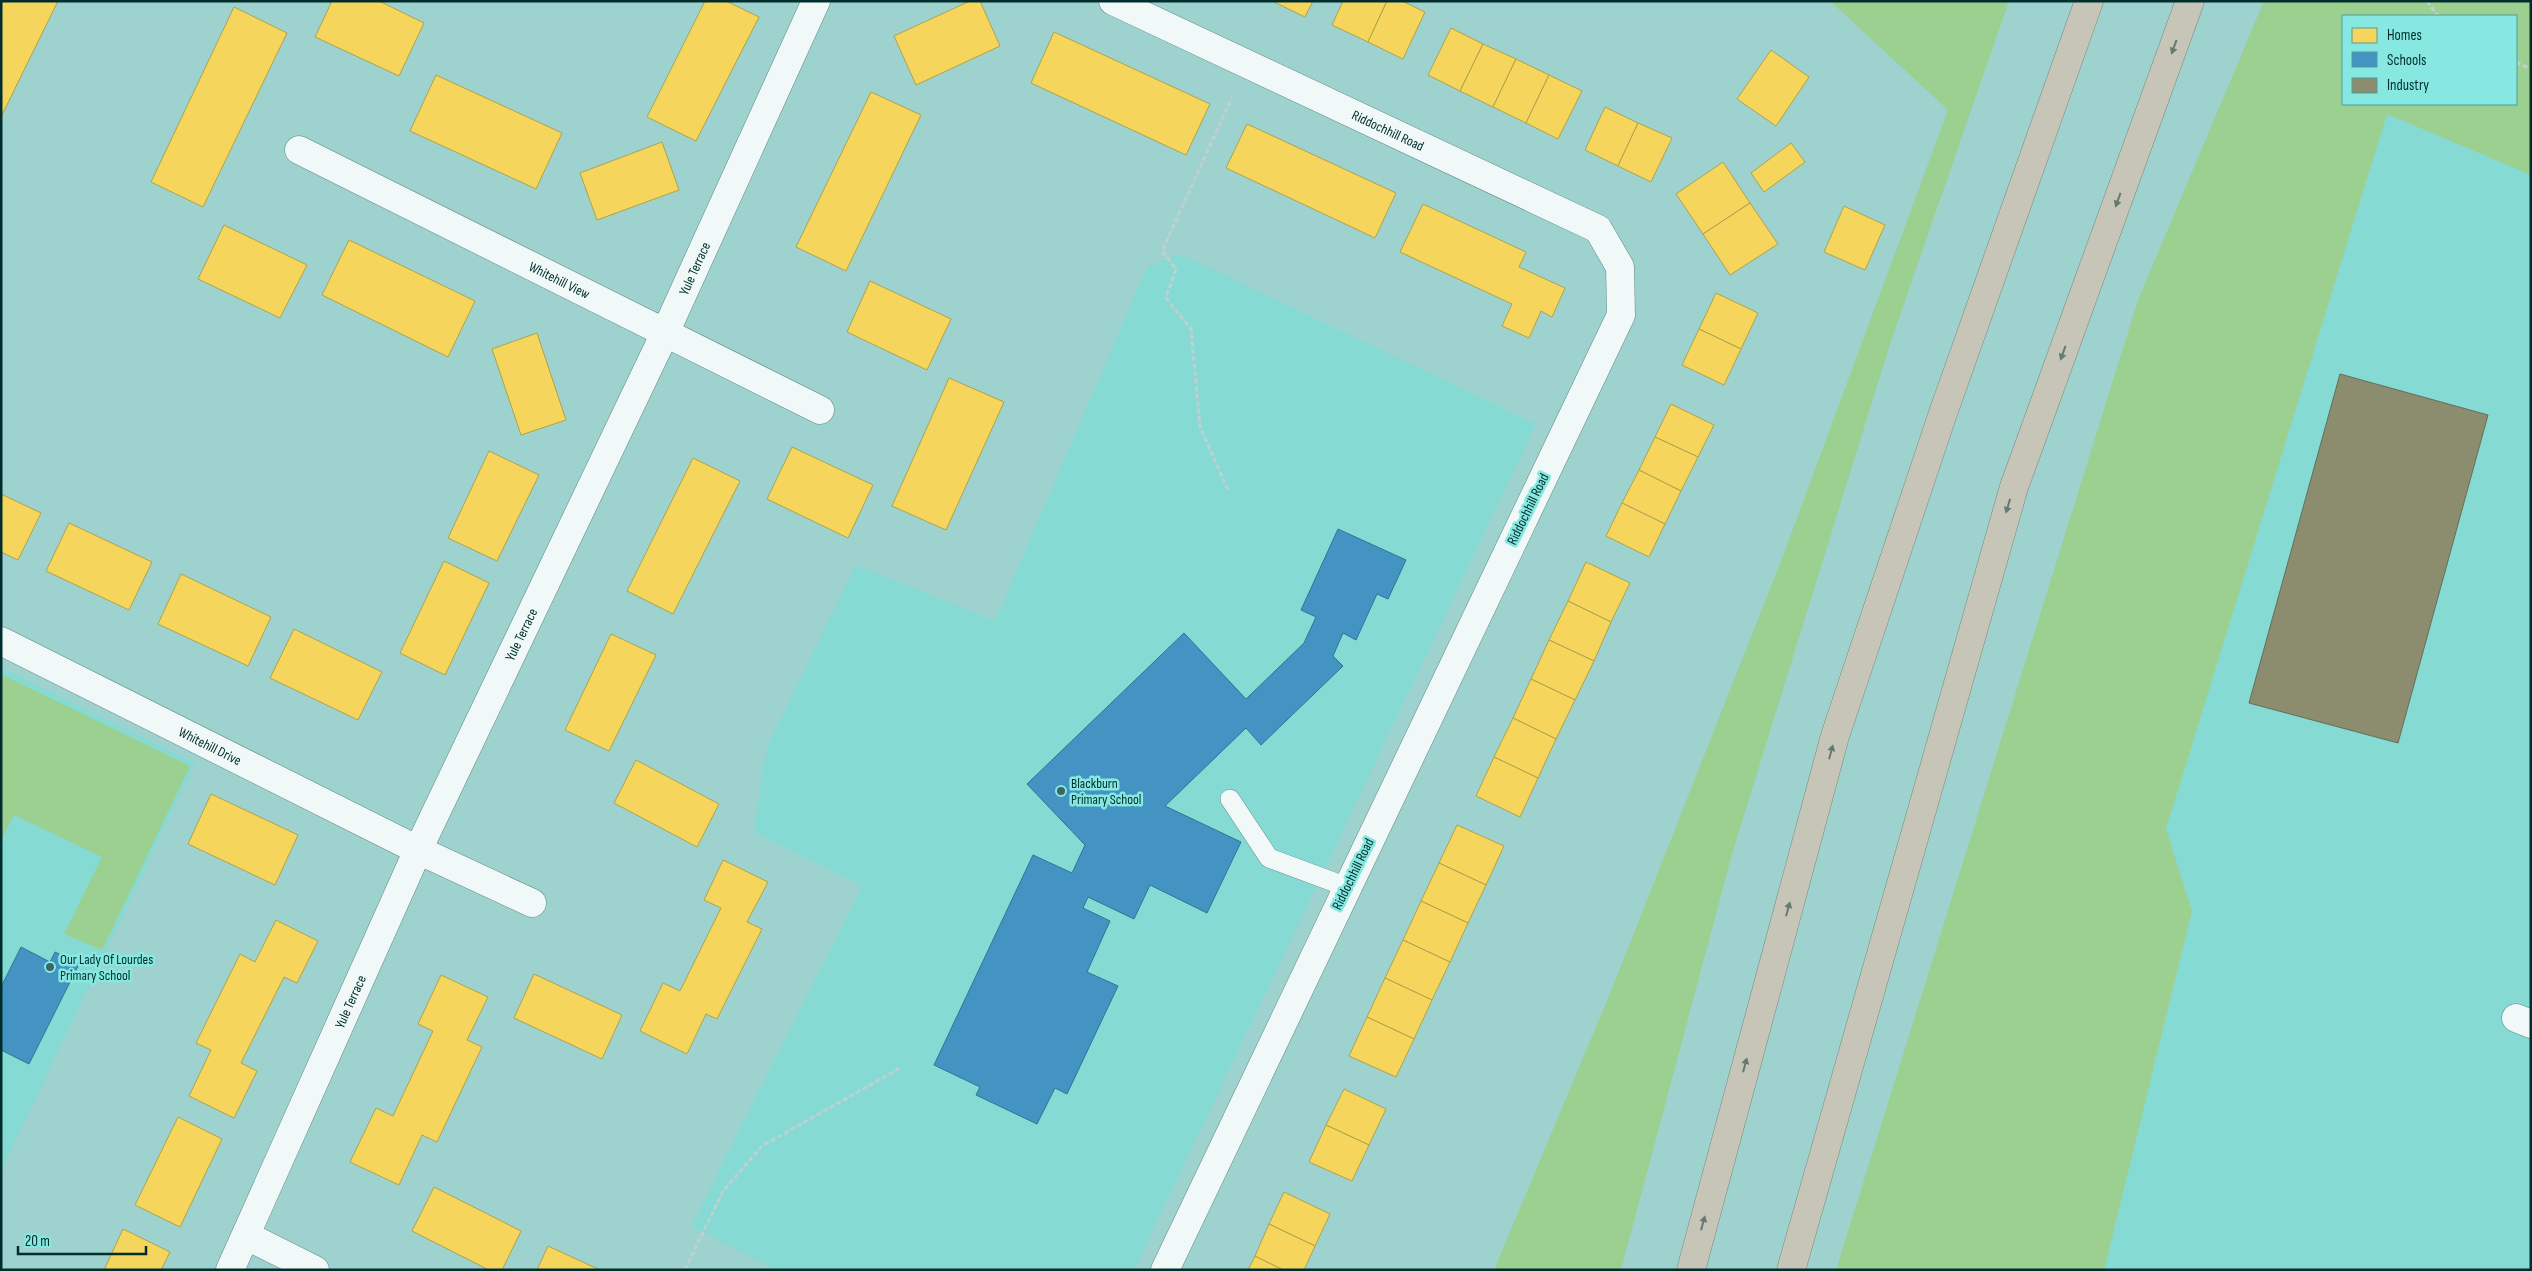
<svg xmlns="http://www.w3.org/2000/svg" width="2532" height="1271" font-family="'Sofia Sans Condensed',sans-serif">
  <rect width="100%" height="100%" fill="#9dd2ce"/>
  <g fill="#85dad4">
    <path d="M 2387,113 L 2531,175 L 2531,1270 L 2104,1270 L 2192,911 L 2166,829 Z"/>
    <path d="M 1180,254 L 1536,424 L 1134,1270 L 777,1270 L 691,1226 L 862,886 L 754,832 L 766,749 L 856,565 L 995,621 L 1147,267 Z"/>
    <path d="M 1,668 L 195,763 L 1,1171 Z"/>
  </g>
  <g fill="#9cd090" fill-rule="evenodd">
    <path d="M 1830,1 L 2009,1 L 1890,344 L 1732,854 L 1621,1270 L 1494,1270 L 1611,991 L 1783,556 L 1948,110 Z"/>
    <path d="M 2264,1 L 2531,1 L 2531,175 L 2387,114 L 2166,829 L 2192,911 L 2104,1270 L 1836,1270 L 2138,300 ZM 2343,16 L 2516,16 L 2516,104 L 2343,104 Z"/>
    <path d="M 1,674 L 190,766 L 102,950 L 64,934 L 102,857 L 14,815 L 1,840 Z"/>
  </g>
  <g fill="#f6d55c" stroke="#aca34e">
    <path d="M 1,1 L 58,1 L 1,117 Z"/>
    <path d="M 332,1 L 379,1 L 424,23 L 399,76 L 315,37 Z"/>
    <path d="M 705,1 L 726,1 L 759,17 L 696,141 L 647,117 Z"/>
    <path d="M 970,1 L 980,1 L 1000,46 L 916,85 L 894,36 Z"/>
    <path d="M 1272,1 L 1313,1 L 1305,17 Z"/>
    <path d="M 1343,1 L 1387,1 L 1368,42 L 1332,25 Z"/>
    <path d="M 1387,1 L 1402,1 L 1425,12 L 1403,59 L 1368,42 Z"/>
    <path d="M 234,7 L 287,33 L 203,207 L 151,182 Z"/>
    <path d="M 1451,28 L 1483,44 L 1460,91 L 1428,75 Z"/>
    <path d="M 1054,32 L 1210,104 L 1186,155 L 1031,83 Z"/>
    <path d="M 1483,44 L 1516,59 L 1493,107 L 1460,91 Z"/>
    <path d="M 1771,50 L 1809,77 L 1776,126 L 1737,99 Z"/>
    <path d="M 1516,59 L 1549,75 L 1526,123 L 1493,107 Z"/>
    <path d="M 436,75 L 562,133 L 536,189 L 410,131 Z"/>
    <path d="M 1549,75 L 1582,91 L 1558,139 L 1526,123 Z"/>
    <path d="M 871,92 L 921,115 L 846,271 L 796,247 Z"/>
    <path d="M 1605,107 L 1638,123 L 1618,166 L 1585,150 Z"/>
    <path d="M 1638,123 L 1672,138 L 1651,182 L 1618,166 Z"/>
    <path d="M 1247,124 L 1396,193 L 1375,238 L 1226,168 Z"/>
    <path d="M 662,142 L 679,190 L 597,220 L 580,173 Z"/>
    <path d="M 1791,143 L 1805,162 L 1764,192 L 1751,173 Z"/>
    <path d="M 1723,162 L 1750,203 L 1703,234 L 1676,194 Z"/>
    <path d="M 1750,203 L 1778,244 L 1730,275 L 1703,234 Z"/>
    <path d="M 1423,204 L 1526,252 L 1519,267 L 1565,288 L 1552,317 L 1541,311 L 1529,338 L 1502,326 L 1512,304 L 1400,252 Z"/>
    <path d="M 1844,206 L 1885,225 L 1865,270 L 1824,252 Z"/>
    <path d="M 224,225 L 307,265 L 280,318 L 198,279 Z"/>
    <path d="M 349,240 L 475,301 L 448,357 L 322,295 Z"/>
    <path d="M 870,281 L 951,319 L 927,370 L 847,332 Z"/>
    <path d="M 1716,293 L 1758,313 L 1741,349 L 1699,329 Z"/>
    <path d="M 1699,329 L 1741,349 L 1724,385 L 1682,365 Z"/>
    <path d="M 537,333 L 566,420 L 521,435 L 492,349 Z"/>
    <path d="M 949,378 L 1004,402 L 946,530 L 892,506 Z"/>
    <path d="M 1671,404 L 1714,425 L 1698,457 L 1655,437 Z"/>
    <path d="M 1655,437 L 1698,457 L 1681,491 L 1639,470 Z"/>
    <path d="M 792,447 L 873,485 L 848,538 L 767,499 Z"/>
    <path d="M 489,451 L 539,475 L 497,561 L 448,538 Z"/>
    <path d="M 693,458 L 740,481 L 673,614 L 627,591 Z"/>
    <path d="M 1639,470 L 1681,491 L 1665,524 L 1622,503 Z"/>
    <path d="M 1,494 L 41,513 L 18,560 L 1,552 Z"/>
    <path d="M 1622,503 L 1665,524 L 1649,557 L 1606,536 Z"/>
    <path d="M 69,523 L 152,562 L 129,610 L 46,571 Z"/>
    <path d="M 444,561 L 489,583 L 445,675 L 400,653 Z"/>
    <path d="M 1586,562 L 1630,583 L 1611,622 L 1568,601 Z"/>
    <path d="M 181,574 L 271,617 L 248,666 L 158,624 Z"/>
    <path d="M 1568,601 L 1611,622 L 1594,661 L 1549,640 Z"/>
    <path d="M 294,629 L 382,672 L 358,720 L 270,678 Z"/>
    <path d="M 611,634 L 656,655 L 609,751 L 565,730 Z"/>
    <path d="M 1549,640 L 1594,661 L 1575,700 L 1531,679 Z"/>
    <path d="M 1531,679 L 1575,700 L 1556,739 L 1513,718 Z"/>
    <path d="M 1513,718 L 1556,739 L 1538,778 L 1494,757 Z"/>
    <path d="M 1494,757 L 1538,778 L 1520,817 L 1476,796 Z"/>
    <path d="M 636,760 L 719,804 L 697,847 L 614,803 Z"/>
    <path d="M 211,794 L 298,835 L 275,885 L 188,844 Z"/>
    <path d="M 1457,825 L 1504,846 L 1486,885 L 1439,863 Z"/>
    <path d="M 723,860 L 768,882 L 747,922 L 762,929 L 717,1019 L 706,1014 L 687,1054 L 640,1031 L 663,983 L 680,991 L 721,908 L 704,900 Z"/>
    <path d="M 1439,863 L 1486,885 L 1468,923 L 1421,901 Z"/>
    <path d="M 1421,901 L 1468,923 L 1450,962 L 1403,940 Z"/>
    <path d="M 276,920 L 318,941 L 297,983 L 284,977 L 241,1063 L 257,1071 L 234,1118 L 189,1096 L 211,1050 L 196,1043 L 240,954 L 255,962 Z"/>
    <path d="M 1403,940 L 1450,962 L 1432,1000 L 1385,978 Z"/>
    <path d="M 534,974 L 622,1015 L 602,1059 L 514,1018 Z"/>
    <path d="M 441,975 L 488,997 L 467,1040 L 482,1047 L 437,1142 L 422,1135 L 399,1185 L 350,1162 L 376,1108 L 393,1116 L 433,1031 L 418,1024 Z"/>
    <path d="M 1385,978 L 1432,1000 L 1414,1039 L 1367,1017 Z"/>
    <path d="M 1367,1017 L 1414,1039 L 1396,1077 L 1349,1056 Z"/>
    <path d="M 1344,1089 L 1386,1109 L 1369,1145 L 1326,1125 Z"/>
    <path d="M 178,1117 L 222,1139 L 180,1227 L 135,1205 Z"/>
    <path d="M 1326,1125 L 1369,1145 L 1352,1181 L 1309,1162 Z"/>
    <path d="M 434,1187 L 521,1231 L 502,1270 L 489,1270 L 412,1231 Z"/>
    <path d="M 1284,1192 L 1330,1214 L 1315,1246 L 1269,1224 Z"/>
    <path d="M 1269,1224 L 1315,1246 L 1304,1270 L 1283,1270 L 1255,1256 Z"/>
    <path d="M 123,1229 L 170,1252 L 161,1270 L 104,1270 Z"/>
    <path d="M 548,1246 L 600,1270 L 537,1270 Z"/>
    <path d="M 1255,1256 L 1283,1270 L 1248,1270 Z"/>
  </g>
  <g fill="#4393c3" stroke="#2f7596">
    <path d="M 1338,529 L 1406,560 L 1388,599 L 1377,594 L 1356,640 L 1343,633 L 1333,656 L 1343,666 L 1261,745 L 1246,728 L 1165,806 L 1241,842 L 1207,913 L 1150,885 L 1134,919 L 1088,897 L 1083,908 L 1110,921 L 1087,972 L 1118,986 L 1067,1094 L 1055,1088 L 1037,1124 L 976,1095 L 980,1087 L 934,1065 L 1033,855 L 1072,873 L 1085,845 L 1027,784 L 1184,633 L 1246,699 L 1304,643 L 1316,617 L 1301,610 Z"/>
    <path d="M 21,947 L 50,962 L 55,952 L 79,964 L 29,1064 L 1,1050 L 1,987 Z"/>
  </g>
  <path fill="#8c8c6e" stroke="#62705a" d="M 2340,374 L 2488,415 L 2398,743 L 2249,703 Z"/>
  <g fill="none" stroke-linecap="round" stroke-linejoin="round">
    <g stroke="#628986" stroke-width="20">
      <path id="lane" d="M 1230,799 L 1269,858 L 1347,887"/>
    </g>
    <g stroke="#628986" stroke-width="29">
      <g id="street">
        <path id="s1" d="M 1113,1 L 1598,229 L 1620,267 L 1621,315 L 1165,1270"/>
        <path id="s2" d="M 299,150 L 820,410"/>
        <path id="s3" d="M 1,641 L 418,850 L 532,903"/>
        <path d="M 2516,1018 L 2531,1024"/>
        <path d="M 247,1236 L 315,1270"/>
        <path id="s4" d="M 230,1270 L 418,850 L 665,333 L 816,1"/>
      </g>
    </g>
    <g stroke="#788a7a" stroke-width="29">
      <g id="highway">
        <path d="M 1691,1270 L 1835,736 L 1942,416 L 2089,1"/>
        <path d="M 1791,1270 L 2014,487 L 2190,1"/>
      </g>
    </g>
    <g stroke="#bfd0cf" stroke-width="3" stroke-dasharray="5 2.5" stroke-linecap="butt">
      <path d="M 2427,1 L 2438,16"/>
      <path d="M 2516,62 L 2531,69"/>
      <path d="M 1228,490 L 1200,427 L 1191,329 L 1166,298 L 1176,269 L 1162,251 L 1232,97"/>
      <path d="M 685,1270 L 723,1191 L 762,1146 L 900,1068"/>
    </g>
    <use href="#lane" stroke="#f0f8f8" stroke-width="19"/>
    <use href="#street" stroke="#f0f8f8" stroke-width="28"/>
    <use href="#highway" stroke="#c6c5b7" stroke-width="28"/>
  </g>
  <defs><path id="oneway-solid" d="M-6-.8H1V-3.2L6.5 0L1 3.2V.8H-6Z" transform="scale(1.25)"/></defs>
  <g fill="#647a72">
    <use href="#oneway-solid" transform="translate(2174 47) rotate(110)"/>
    <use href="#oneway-solid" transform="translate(2118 200) rotate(110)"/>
    <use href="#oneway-solid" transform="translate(2063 353) rotate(110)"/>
    <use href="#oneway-solid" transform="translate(2008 506) rotate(106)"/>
    <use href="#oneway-solid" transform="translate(1831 752) rotate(-75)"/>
    <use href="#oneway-solid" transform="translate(1788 909) rotate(-75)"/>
    <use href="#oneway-solid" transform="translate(1745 1065) rotate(-75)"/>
    <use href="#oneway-solid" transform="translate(1703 1223) rotate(-75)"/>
  </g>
  <g fill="#386765" stroke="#87e8e1" stroke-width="2">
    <circle cx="1061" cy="791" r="5"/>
    <circle cx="50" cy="967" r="5"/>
  </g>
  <g text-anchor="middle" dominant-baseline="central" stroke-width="5" stroke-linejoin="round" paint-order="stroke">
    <g font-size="14" fill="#012e2c" stroke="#87e8e1">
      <text stroke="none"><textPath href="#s1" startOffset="304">Riddochhill Road</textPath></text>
      <text stroke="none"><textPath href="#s4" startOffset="1104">Yule Terrace</textPath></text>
      <text stroke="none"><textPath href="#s2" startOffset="291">Whitehill View</textPath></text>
      <text transform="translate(1528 509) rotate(-64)">Riddochhill Road</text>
      <text stroke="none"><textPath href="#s4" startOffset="699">Yule Terrace</textPath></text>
      <text stroke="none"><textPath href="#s3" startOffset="234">Whitehill Drive</textPath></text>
      <text transform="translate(1353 874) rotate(-64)">Riddochhill Road</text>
      <text stroke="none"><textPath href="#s4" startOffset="294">Yule Terrace</textPath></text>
    </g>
    <g font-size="14" fill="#012e2c" stroke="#87e8e1" text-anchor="start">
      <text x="1071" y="783">Blackburn<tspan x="1071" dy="16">Primary School</tspan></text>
      <text x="60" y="959">Our Lady Of Lourdes<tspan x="60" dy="16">Primary School</tspan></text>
    </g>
  </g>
  <rect width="2532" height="1271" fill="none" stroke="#012e2c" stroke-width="5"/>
  <rect x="2342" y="15" width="175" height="90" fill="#87e8e1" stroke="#519e99"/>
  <rect x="2352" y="28" width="25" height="15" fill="#f6d55c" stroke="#519e99"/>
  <text x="2387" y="40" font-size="15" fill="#012e2c">Homes</text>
  <rect x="2352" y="52" width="25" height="15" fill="#4393c3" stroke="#519e99"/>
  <text x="2387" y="65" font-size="15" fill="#012e2c">Schools</text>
  <rect x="2352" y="78" width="25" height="15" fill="#8c8c6e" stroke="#519e99"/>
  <text x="2387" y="90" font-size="15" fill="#012e2c">Industry</text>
  <path d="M18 1246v8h128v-8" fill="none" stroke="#012e2c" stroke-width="2.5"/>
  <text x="25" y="1246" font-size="15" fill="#012e2c" stroke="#87e8e1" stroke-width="4" paint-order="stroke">20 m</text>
</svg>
